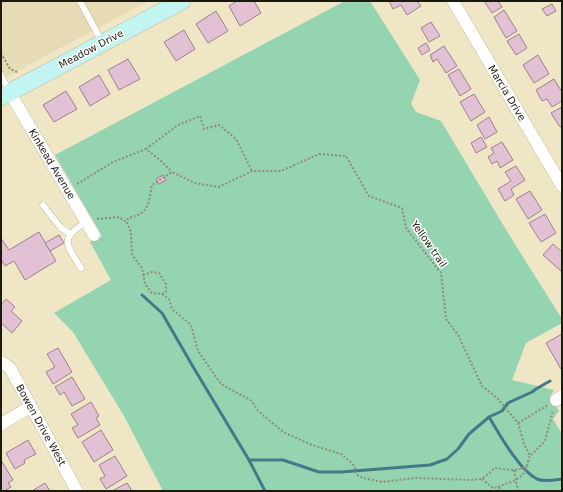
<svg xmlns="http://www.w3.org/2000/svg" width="563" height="492" font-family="'DejaVu Sans',sans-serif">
  <rect width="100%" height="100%" fill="#efe6c5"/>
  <path fill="#e6dbb4" d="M 1,1 L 148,1 L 1,80 Z"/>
  <path fill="#95d4b1" d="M 345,1 L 370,1 L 420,80 L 411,104 L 416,112 L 441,121 L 508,233 L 562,319 L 562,323 L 526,343 L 512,380 L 554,390 L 550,396 L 559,411 L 553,419 L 562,434 L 562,491 L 163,491 L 124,416 L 73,332 L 54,313 L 111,280 L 90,242 L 102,236 L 55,155 Z"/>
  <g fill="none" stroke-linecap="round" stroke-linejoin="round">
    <g stroke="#427a88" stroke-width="3">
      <path d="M 142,295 L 162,313 L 192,365 L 249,460 L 265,491"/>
      <path d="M 489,417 C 500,435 519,470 537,479 C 544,482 554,480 562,479"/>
      <path d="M 249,460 L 283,460 L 319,472 L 341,472 L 430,465 L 447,459 L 458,449 L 469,434 L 489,417 L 502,411 L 508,403 L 532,392 L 536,389 L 550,381"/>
    </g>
  </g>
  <g fill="#e1c1d3" stroke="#9e7f90">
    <path d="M 237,1 L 254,1 L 261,13 L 240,26 L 229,6 Z"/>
    <path d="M 389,1 L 417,1 L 421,6 L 407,15 L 401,5 L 393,9 Z"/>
    <path d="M 484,1 L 498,1 L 502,7 L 492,13 Z"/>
    <path d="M 552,4 L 556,11 L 547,16 L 542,9 Z"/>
    <path d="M 504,10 L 517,31 L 506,38 L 494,17 Z"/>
    <path d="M 216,11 L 228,31 L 208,43 L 196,24 Z"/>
    <path d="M 431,22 L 440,36 L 429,42 L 421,28 Z"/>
    <path d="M 184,30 L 195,49 L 176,61 L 164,42 Z"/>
    <path d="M 519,34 L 527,48 L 516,55 L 507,41 Z"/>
    <path d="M 426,43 L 430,50 L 422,55 L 418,48 Z"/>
    <path d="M 444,46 L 457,66 L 446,73 L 437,59 L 433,62 L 430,55 Z"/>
    <path d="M 538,55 L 549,74 L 534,83 L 523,65 Z"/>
    <path d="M 128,59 L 140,79 L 119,90 L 108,70 Z"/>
    <path d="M 459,69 L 471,89 L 460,96 L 448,75 Z"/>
    <path d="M 99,75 L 110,94 L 90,106 L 79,87 Z"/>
    <path d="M 554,79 L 562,92 L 562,101 L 552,107 L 547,99 L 542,101 L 536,90 Z"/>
    <path d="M 66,91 L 77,109 L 54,122 L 43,105 Z"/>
    <path d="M 474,94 L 485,112 L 471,121 L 460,102 Z"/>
    <path d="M 562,107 L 562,126 L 560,127 L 551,113 Z"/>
    <path d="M 489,117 L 497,132 L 485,139 L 477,125 Z"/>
    <path d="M 481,137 L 487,147 L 476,153 L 471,143 Z"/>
    <path d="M 502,142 L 513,160 L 500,168 L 497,161 L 492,164 L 488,157 L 494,153 L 491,148 Z"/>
    <path d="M 516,166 L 525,180 L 511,189 L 514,195 L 505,201 L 498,189 L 511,181 L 505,172 Z"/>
    <path d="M 163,175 L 166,180 L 159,184 L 156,179 Z"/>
    <path d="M 530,191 L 542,210 L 528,219 L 516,199 Z"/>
    <path d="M 545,214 L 556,233 L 541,242 L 529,223 Z"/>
    <path d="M 39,232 L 56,261 L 25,280 L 14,261 L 5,266 L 1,259 L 1,238 L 9,250 Z"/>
    <path d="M 59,235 L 64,243 L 50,251 L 45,243 Z"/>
    <path d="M 553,244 L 562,252 L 562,272 L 543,255 Z"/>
    <path d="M 6,299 L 15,307 L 11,311 L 22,321 L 12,333 L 1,323 L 1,305 Z"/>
    <path d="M 562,334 L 562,368 L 561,369 L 546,343 Z"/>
    <path d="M 58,348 L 72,372 L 53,384 L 46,372 L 55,367 L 47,354 Z"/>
    <path d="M 72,377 L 85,399 L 72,406 L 64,392 L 60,395 L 55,387 Z"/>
    <path d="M 91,402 L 99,416 L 96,418 L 100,425 L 78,438 L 72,428 L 78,425 L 71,414 Z"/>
    <path d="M 101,430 L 113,450 L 94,462 L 82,442 Z"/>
    <path d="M 28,440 L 36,454 L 24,460 L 25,463 L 15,469 L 6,453 Z"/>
    <path d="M 115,456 L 127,476 L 106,489 L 100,479 L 105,476 L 99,465 Z"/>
    <path d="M 1,460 L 13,480 L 8,483 L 11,487 L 4,491 L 1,490 Z"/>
    <path d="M 45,483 L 50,491 L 32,491 Z"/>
    <path d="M 127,483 L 132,491 L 112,491 Z"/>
  </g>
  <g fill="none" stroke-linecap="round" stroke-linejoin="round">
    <g stroke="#c4bb9c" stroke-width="7">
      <g id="lane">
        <path d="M 80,1 L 102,42"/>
        <path d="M 1,75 L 9,91"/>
        <path d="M 43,205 L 60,227 L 70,234"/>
        <path d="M 81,268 C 66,244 59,239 86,222"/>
      </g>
    </g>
    <g stroke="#c4bb9c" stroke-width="13">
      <g id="street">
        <path d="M 453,1 L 562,186"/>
        <path d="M 10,93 L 94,235"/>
        <path d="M 1,362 L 10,368 L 77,491"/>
        <path d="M 556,400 L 562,396"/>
        <path d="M 1,424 L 30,407"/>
      </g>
    </g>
    <g stroke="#c4bb9c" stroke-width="18">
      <path id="secondary" d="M 1,97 L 182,1"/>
    </g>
    <g stroke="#928b74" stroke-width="2" stroke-dasharray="2 2" stroke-linecap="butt">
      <path d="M 1,53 L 10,69 L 17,72"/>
      <path d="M 146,149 L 178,125 L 200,116 L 204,129 L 219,125 L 236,139 L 252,171"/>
      <path d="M 319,154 L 346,156 L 369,196 L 402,208 L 406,228 L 441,273 L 446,319 L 458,335 L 482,386 L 498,399 L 518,423 L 524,444 L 530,455 C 529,458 528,463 527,465 C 519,473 505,469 495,468 L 482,479 L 470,480 L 415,478 L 382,482 L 363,478 L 356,474 L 355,468 L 352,463 L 341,454 L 312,445 L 283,432 L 258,411 L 252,401 L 221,384 L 198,351 L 191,325 L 172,309 L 169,299 L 162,294 L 152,293 L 145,284 L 142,268 L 132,255 L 131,232 L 127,223 L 128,218 C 150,213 148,204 152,185 L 172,172 L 195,183 L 219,187 L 252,171 L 281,171 Z"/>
      <path d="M 77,184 L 113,162 L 146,149 L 161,161 L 172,172"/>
      <path d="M 97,219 L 119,217 L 127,223"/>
      <path d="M 143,275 L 152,272 L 159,273 L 166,284 L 166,292 L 162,294"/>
      <path d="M 518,423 L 548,405"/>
      <path d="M 531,455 L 545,441 L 553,410"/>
      <path d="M 514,470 L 518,491"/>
      <path d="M 482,479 L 493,488 L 498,487 L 503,491"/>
      <path d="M 498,487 C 511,481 521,482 527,466"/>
    </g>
    <use href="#lane" stroke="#fff" stroke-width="6"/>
    <use href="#street" stroke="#fff" stroke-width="12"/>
    <use href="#secondary" stroke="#c2f4f2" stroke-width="17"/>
  </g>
  <g text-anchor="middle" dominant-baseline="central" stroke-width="3" stroke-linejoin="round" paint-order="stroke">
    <g font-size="10" fill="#1c190d" stroke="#fff">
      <text transform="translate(91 49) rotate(-28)">Meadow Drive</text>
      <text transform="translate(507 93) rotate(59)">Marcia Drive</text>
      <text transform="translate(52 164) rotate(59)">Kinkead Avenue</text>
      <text transform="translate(429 244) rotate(55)">Yellow trail</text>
      <text transform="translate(41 425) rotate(61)">Bowen Drive West</text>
    </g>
  </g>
  <rect width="563" height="492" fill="none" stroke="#1c190d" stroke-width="4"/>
</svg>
